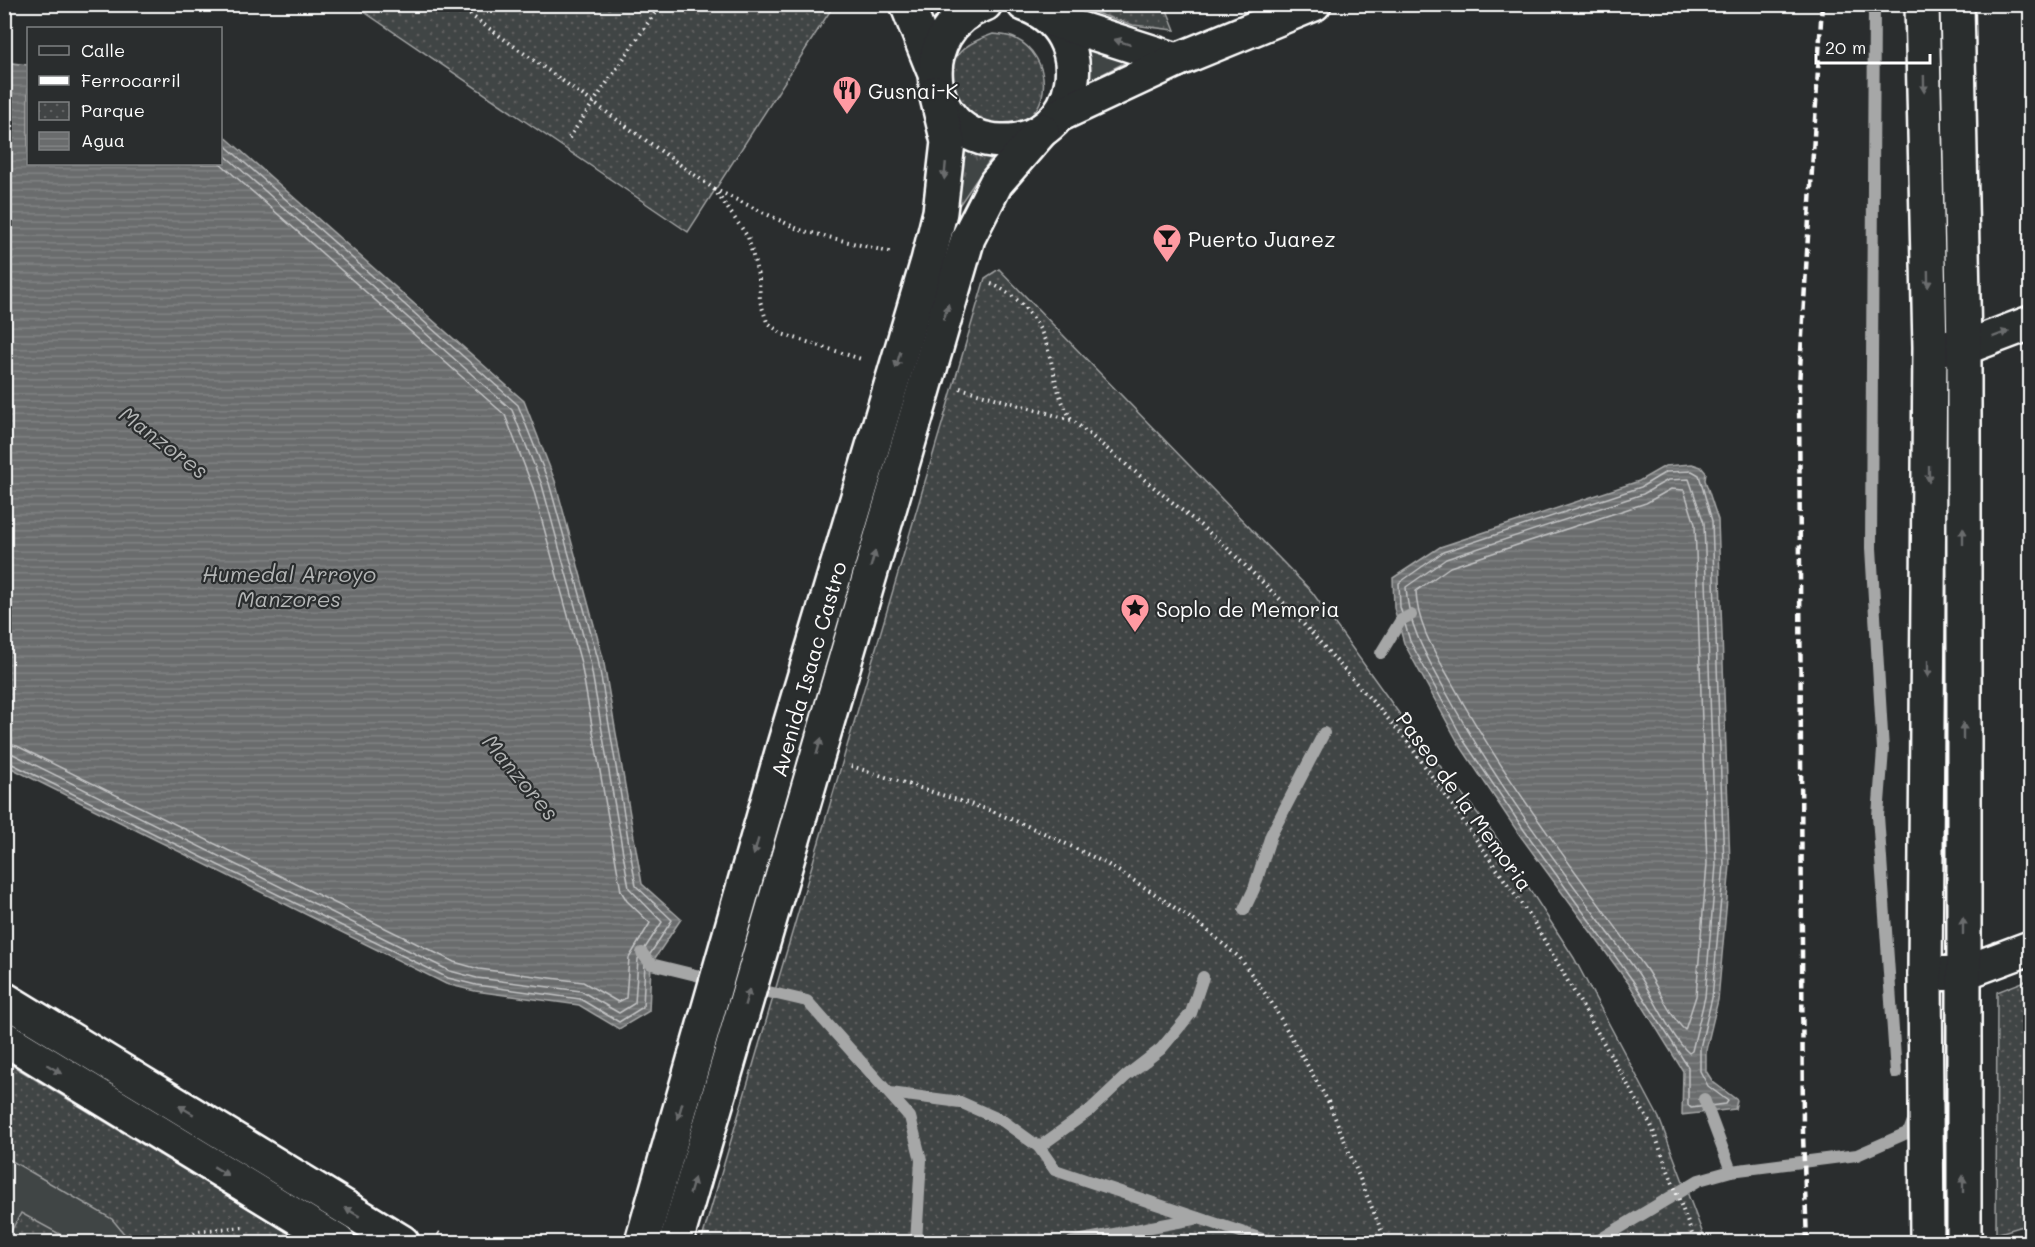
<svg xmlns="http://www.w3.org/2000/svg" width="2035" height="1247" font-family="Mali,sans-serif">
  <defs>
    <pattern id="grass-tufts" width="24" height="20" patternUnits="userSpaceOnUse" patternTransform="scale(1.5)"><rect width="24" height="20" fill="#414445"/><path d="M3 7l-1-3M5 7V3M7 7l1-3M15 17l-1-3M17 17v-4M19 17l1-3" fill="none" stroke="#5e6061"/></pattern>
    <pattern id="park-dots" width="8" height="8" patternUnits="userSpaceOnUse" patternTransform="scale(1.5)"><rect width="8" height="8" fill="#414445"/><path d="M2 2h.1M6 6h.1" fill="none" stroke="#5e6061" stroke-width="1.8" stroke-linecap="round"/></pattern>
    <pattern id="water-rules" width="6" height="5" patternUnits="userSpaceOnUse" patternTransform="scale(1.5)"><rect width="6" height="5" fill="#6a6c6d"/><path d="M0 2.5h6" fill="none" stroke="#808283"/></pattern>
  </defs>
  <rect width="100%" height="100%" fill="#2a2d2e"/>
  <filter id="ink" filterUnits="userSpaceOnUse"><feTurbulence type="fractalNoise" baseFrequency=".0167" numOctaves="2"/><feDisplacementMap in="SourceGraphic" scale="12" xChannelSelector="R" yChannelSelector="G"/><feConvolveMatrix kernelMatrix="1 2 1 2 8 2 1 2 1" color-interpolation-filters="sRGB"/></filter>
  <g filter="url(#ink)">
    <g fill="url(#grass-tufts)" stroke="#a0a2a2" stroke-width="1.5">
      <path d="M 1084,49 L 1134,58 L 1089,81 Z"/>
      <path d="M 962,147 L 992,157 L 958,207 Z"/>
    </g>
    <g fill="url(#park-dots)" stroke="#a0a2a2" stroke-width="1.5">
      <path d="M 354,5 L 834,5 L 688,232 Z"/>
      <path d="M 1071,5 L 1165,5 L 1175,30 L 1133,25 Z"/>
      <path d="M 993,34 C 1000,35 1009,35 1016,39 C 1051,56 1055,112 1014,126 C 1011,127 1005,131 1001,131 C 989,131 972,120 962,116 C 948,72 941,52 993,34 Z"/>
      <path d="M 999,269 L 1312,592 L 1406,723 L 1494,834 L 1574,958 L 1659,1118 L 1706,1242 L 701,1242 L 985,278 Z"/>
      <path d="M 2030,979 L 2030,1224 L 1996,1234 L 1997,992 Z"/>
      <path d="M 5,1061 L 303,1242 L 5,1242 Z"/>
    </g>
    <path fill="#414445" stroke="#a0a2a2" stroke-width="1.5" d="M 5,1157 L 112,1219 L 131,1242 L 74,1242 L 21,1213 L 5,1242 Z"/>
    <g fill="url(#water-rules)" stroke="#a6a7a7" stroke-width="1.5">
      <path d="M 4,62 L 28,65 L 28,164 L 220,164 L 221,133 L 524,401 L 555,481 L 603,658 L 642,884 L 681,919 L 651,964 L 649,1011 L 619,1029 L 579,1005 L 475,991 L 446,984 L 5,765 Z"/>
      <path d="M 1692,464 L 1701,467 L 1706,473 L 1705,480 L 1718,520 L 1730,865 L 1718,1000 L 1706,1050 L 1706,1071 L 1713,1082 L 1737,1100 L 1735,1109 L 1682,1115 L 1683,1071 L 1629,984 L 1519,834 L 1459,744 L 1404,643 L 1394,608 L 1393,578 L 1440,547 L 1639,481 L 1665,466 Z"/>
    </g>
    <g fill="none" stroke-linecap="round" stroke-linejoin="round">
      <g stroke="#c3c4c5" stroke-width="1.5">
        <path d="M 1692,471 L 1699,475 L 1712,521 L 1724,865 L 1712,998 L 1700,1048 L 1700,1071 L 1708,1086 L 1728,1101 L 1726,1104 L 1691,1108 L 1688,1105 L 1688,1067 L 1633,981 L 1524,830 L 1464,741 L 1410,641 L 1400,607 L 1399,583 L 1443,552 L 1641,487 L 1666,472 Z"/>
        <path d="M 1689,479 L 1704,523 L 1716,865 L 1705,997 L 1692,1051 L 1689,1053 C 1672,1039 1652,994 1638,973 C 1571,881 1500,792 1446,692 C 1427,657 1408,627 1406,587 L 1446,559 L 1643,494 L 1668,480 Z"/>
        <path d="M 1671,489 L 1684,490 L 1695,524 L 1707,864 L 1696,996 L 1685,1030 C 1671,1019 1657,985 1646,969 C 1579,875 1507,785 1452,683 C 1436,654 1417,626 1416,591 L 1450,567 L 1646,503 Z"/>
        <path d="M 4,743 L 17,746 L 454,962 L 479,969 L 583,982 L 618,1002 L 626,998 L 629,958 L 650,923 L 627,901 L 621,891 L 581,663 L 533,488 L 505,415 L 220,163"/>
        <path d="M 4,753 L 13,754 L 450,971 L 477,978 L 581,991 L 619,1013 L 635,1003 L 638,959 L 662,922 L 629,888 L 590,661 L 542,485 L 512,410 L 220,151"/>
        <path d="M 4,760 L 448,978 L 476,985 L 580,999 L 619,1022 L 643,1007 L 645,962 L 672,920 L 636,886 L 598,659 L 549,483 L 518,405 L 220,141"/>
      </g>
      <g stroke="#a6a7a7" stroke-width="12">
        <path d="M 1874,4 L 1871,548 L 1883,750 L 1878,816 L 1896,1073"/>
        <path d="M 1381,653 L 1401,620 L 1411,615"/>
        <path d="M 1244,910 L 1254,889 L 1271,835 L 1324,733"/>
        <path d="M 642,953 L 651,964 L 716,980"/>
        <path d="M 751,988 L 807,1001 L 910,1117 L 921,1160 L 916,1242"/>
        <path d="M 890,1093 L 960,1102 L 1003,1121 L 1039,1147 L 1089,1111 L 1126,1076 L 1161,1049 L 1191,1013 L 1203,977"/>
        <path d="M 1704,1099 L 1731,1171"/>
        <path d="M 1039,1147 L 1055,1170 L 1198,1218"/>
        <path d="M 1072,1242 L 1199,1218 L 1271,1242"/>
        <path d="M 1596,1242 L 1699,1180 L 1731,1171 L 1857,1155 L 1909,1132 L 1915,1115"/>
      </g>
      <g stroke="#fff" stroke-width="38">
        <g id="minor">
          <path d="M 1938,347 L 1964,348 L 2030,323"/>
          <path d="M 1925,974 L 1963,973 L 2030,948"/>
          <path d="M 4,999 L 402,1242"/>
          <path d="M 4,1038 L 338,1242"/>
        </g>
      </g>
      <g stroke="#fff" stroke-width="38">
        <g id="tertiary">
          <path d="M 907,4 L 933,69"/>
          <path d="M 985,4 C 911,29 922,138 1001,141 C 1081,144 1101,31 1024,4"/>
          <path d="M 1052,20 L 1177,60"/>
          <path d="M 1059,115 L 1177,60 L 1314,4"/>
        </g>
      </g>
      <g stroke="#fff" stroke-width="38">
        <g id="secondary">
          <path d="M 1922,4 L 1930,347 L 1925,974 L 1927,1242"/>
          <path d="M 1957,4 L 1964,348 L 1964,1242"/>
          <path d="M 642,1242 L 784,745 L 928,261 L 940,212 L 948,142 L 936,93"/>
          <path d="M 676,1242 L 968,238 L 996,183 L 1042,130"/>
        </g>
      </g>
      <g stroke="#fff" stroke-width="4" stroke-dasharray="1.5 4.5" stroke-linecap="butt">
        <path d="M 455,4 L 714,189 L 748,237 L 759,279 L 760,301 L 767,322 L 782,334 L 861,359"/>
        <path d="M 569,138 L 661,4"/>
        <path d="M 714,189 L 800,230 L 893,253"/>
        <path d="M 991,284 C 1018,294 1041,322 1048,350 C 1056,377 1056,395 1072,420 L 1223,544 L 1292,611 L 1405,738 L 1532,919 L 1651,1125 L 1695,1242"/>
        <path d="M 960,388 L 1071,420"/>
        <path d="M 851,766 L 992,811 L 1046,834 L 1107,864 L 1152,892 L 1203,927 L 1240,958 L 1271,1002 L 1329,1103 L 1386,1242"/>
        <path d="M 4,957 L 14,963"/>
        <path d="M 438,1233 L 452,1242"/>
        <path d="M 178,1242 L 197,1231 L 244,1227"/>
      </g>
      <use href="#minor" stroke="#2a2d2e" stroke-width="33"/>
      <use href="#tertiary" stroke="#2a2d2e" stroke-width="33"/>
      <use href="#secondary" stroke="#2a2d2e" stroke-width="33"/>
      <path stroke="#fff" stroke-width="4.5" stroke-dasharray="9 4.5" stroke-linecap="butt" d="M 1807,1242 L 1803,1135 L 1799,385 L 1822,4"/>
    </g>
    <defs><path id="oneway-solid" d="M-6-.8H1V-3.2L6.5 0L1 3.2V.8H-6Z" transform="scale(1.5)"/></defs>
    <g fill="#6a6c6d">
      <use href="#oneway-solid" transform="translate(1122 42) rotate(-162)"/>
      <use href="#oneway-solid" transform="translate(1924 84) rotate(89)"/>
      <use href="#oneway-solid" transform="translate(945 171) rotate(95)"/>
      <use href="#oneway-solid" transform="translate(1928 279) rotate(89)"/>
      <use href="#oneway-solid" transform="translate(946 312) rotate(-73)"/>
      <use href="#oneway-solid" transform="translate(2001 334) rotate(-20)"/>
      <use href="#oneway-solid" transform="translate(898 360) rotate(106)"/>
      <use href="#oneway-solid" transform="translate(1929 474) rotate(90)"/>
      <use href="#oneway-solid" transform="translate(1963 536) rotate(-90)"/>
      <use href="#oneway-solid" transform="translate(873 559) rotate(-74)"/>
      <use href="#oneway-solid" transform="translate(1928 669) rotate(90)"/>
      <use href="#oneway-solid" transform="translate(1963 731) rotate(-90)"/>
      <use href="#oneway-solid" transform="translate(819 746) rotate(-74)"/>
      <use href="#oneway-solid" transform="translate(756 847) rotate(106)"/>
      <use href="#oneway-solid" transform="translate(1963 926) rotate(-90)"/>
      <use href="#oneway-solid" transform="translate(747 997) rotate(-74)"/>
      <use href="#oneway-solid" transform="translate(54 1069) rotate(32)"/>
      <use href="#oneway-solid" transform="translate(186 1110) rotate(-149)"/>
      <use href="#oneway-solid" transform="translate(680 1111) rotate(106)"/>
      <use href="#oneway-solid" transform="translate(221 1171) rotate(31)"/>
      <use href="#oneway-solid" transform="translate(1963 1184) rotate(-90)"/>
      <use href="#oneway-solid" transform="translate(692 1186) rotate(-74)"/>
      <use href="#oneway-solid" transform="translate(352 1212) rotate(-149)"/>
    </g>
  </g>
  <defs>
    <g id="restaurant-pin" transform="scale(1.5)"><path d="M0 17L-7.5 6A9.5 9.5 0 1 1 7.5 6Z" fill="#ff9aa2" stroke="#2a2d2e"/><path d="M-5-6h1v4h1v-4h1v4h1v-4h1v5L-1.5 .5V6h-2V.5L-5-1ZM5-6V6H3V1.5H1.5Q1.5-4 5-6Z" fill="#111"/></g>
    <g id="bar-pin" transform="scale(1.5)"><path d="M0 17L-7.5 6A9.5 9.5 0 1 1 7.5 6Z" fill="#ff9aa2" stroke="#2a2d2e"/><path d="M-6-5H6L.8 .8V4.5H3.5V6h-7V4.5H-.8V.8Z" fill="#111"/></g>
    <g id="sight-pin" transform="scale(1.5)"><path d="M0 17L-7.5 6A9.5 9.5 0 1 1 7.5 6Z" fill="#ff9aa2" stroke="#2a2d2e"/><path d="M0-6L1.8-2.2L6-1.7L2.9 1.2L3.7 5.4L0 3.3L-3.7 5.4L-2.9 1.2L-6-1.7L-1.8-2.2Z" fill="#111"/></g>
  </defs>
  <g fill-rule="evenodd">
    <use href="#restaurant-pin" x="847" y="90"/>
    <use href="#bar-pin" x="1167" y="238"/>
    <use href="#sight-pin" x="1135" y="608"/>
  </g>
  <g text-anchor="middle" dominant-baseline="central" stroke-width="4.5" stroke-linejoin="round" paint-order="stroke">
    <g font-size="21" fill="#fff" stroke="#2a2d2e" text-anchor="start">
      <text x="868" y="90">Gusnai-K</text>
      <text x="1188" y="238">Puerto Juarez</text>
      <text x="1156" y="608">Soplo de Memoria</text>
    </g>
    <g font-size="21" fill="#fff" stroke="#2a2d2e">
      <text transform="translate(808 669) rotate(-74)">Avenida Isaac Castro</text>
      <text transform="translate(1465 801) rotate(54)">Paseo de la Memoria</text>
    </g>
    <g font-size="22" font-style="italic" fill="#b4b6b6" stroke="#2a2d2e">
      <text transform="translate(164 442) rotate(37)">Manzores</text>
      <text x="289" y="573">Humedal Arroyo<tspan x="289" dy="25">Manzores</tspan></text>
      <text transform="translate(521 777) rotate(50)">Manzores</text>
    </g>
  </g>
  <rect width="2035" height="1247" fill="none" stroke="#2a2d2e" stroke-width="24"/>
  <rect x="12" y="12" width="2011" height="1223" fill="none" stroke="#fff" stroke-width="2" filter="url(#ink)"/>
  <rect x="27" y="27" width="195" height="138" fill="#2a2d2e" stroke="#7f8182" stroke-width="1.5"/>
  <rect x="39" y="46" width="30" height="9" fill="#2a2d2e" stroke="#7f8182" stroke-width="1.5"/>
  <text x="81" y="57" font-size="18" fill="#ffffff">Calle</text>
  <rect x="39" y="76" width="30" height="9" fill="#ffffff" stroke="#7f8182" stroke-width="1.5"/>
  <text x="81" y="87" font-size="18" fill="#ffffff">Ferrocarril</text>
  <rect x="39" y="102" width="30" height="18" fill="url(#park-dots)" stroke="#7f8182" stroke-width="1.5"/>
  <text x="81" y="117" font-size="18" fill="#ffffff">Parque</text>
  <rect x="39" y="132" width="30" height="18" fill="url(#water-rules)" stroke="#7f8182" stroke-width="1.5"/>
  <text x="81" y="147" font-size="18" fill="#ffffff">Agua</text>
  <path d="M1816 54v9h114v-9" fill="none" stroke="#ffffff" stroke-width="3"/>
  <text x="1825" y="54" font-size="18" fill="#ffffff" stroke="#2a2d2e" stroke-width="4.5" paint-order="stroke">20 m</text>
</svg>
